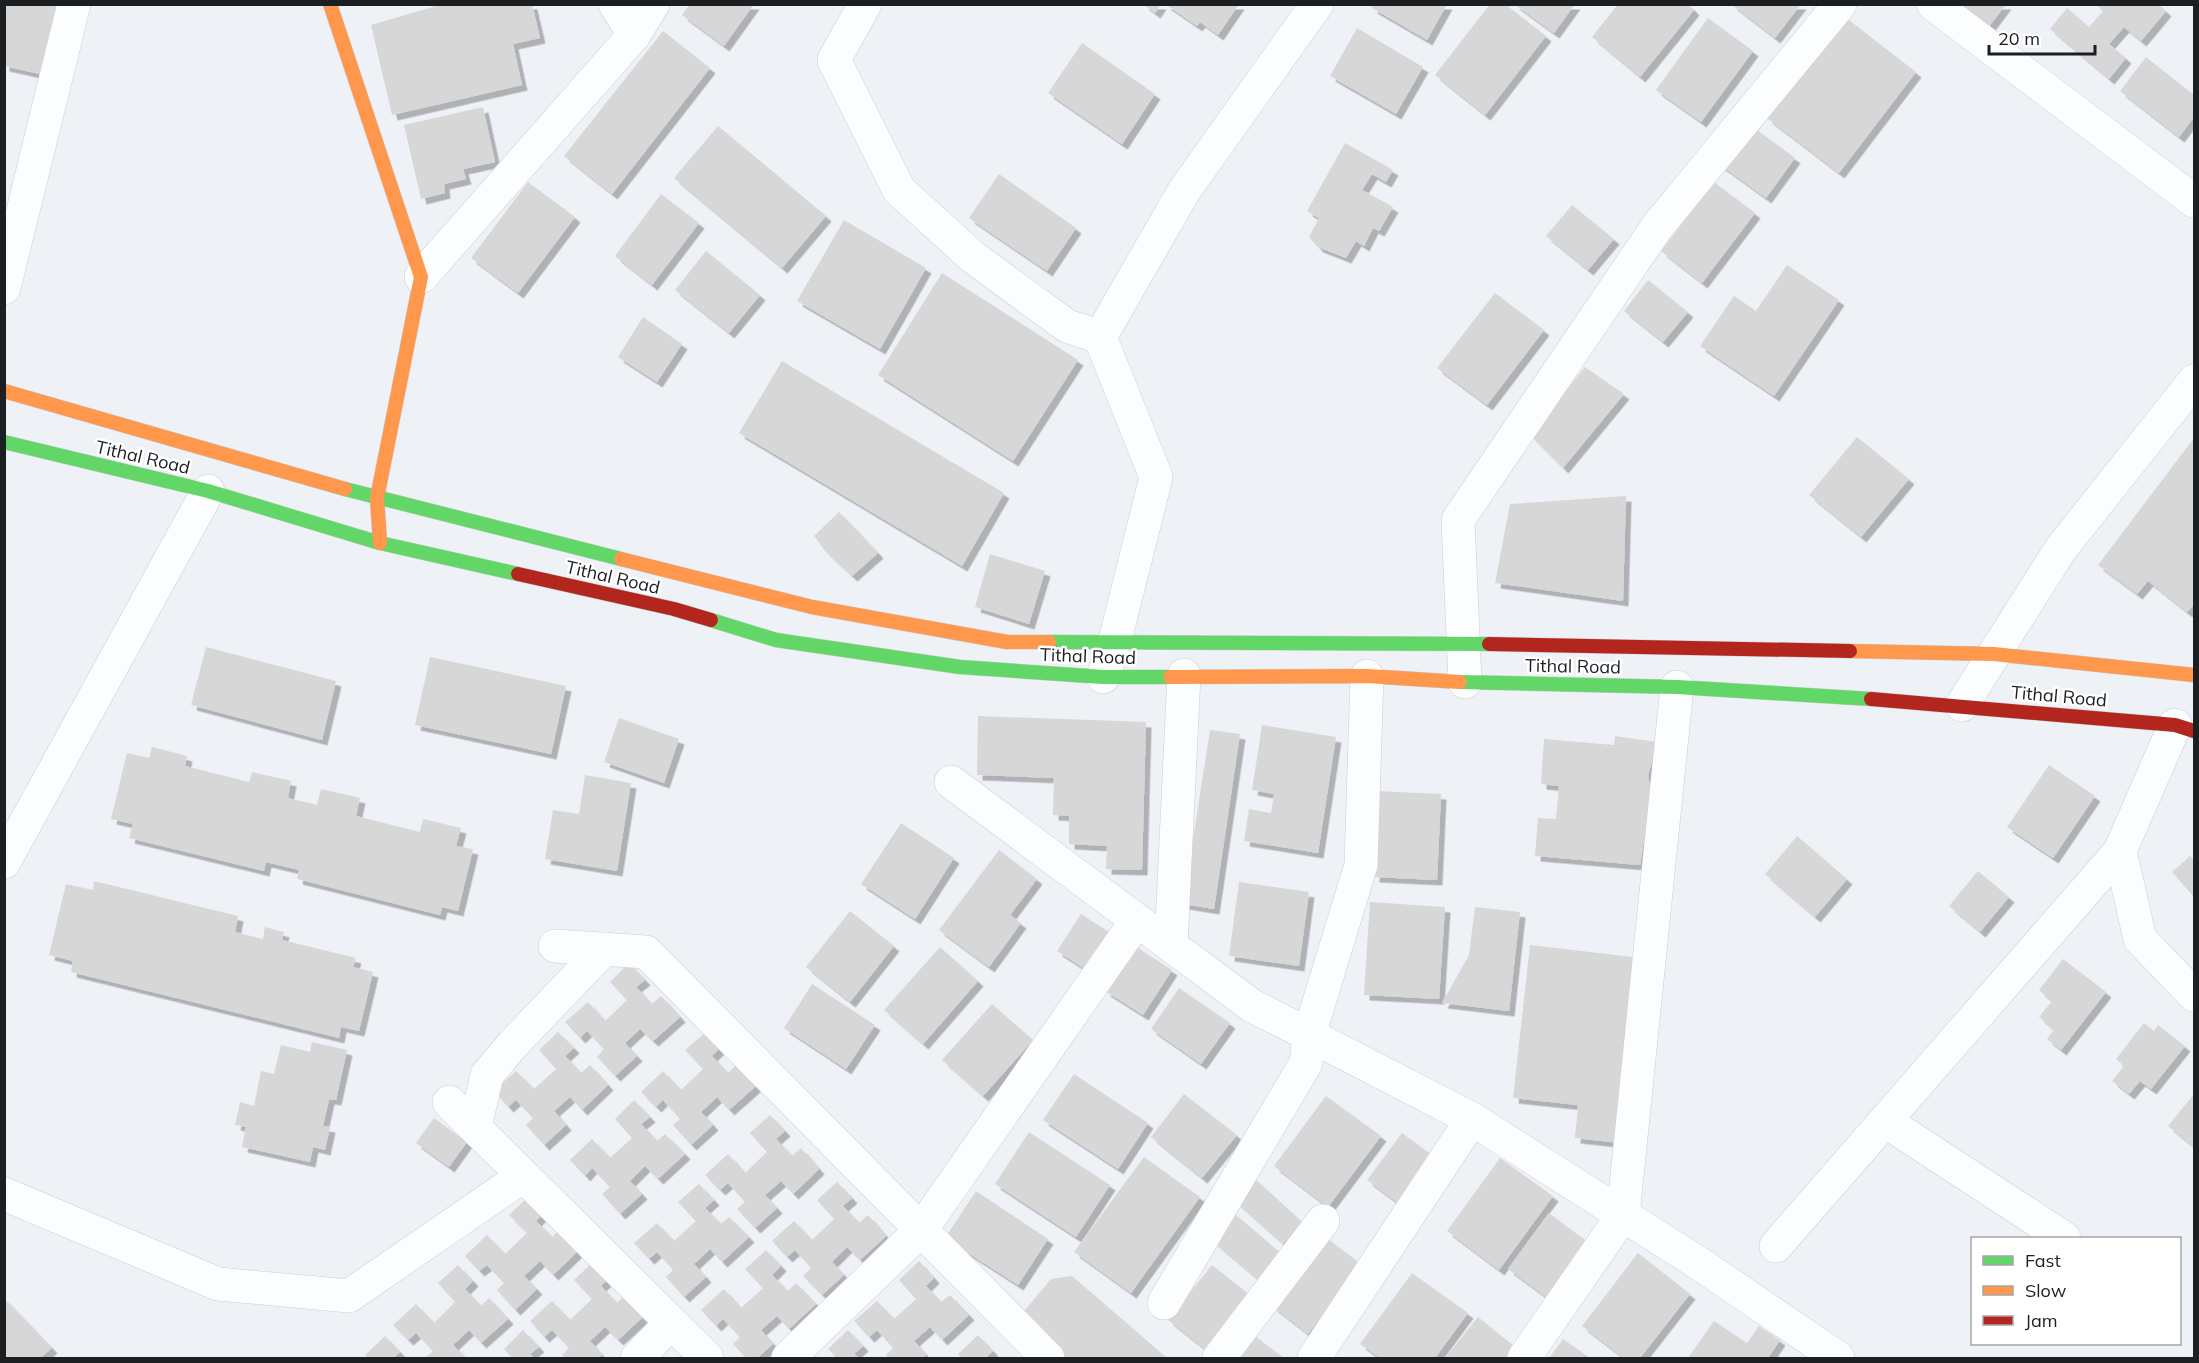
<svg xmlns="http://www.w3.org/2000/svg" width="2199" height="1363" font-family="Mulish,sans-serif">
  <defs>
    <filter id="shadow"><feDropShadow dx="5.5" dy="5.5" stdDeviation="0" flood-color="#0004"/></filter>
  </defs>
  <rect width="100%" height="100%" fill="#eef1f6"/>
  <g fill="#d7d7d8" filter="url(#shadow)">
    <path d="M 4,4 L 67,4 L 49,76 L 4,66 Z"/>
    <path d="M 443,4 L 532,4 L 540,38 L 513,44 L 522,85 L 392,115 L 371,25 Z"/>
    <path d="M 690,4 L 754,4 L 724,46 L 682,15 Z"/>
    <path d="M 1143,4 L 1161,4 L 1155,13 Z"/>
    <path d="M 1165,4 L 1239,4 L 1218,35 L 1200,22 L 1197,26 Z"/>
    <path d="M 1374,4 L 1447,4 L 1427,40 L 1372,8 Z"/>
    <path d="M 1490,4 L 1505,4 L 1546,36 L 1485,115 L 1435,75 Z"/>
    <path d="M 1514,4 L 1575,4 L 1554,33 Z"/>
    <path d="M 1618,4 L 1688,4 L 1694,10 L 1640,77 L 1592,37 Z"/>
    <path d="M 1731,4 L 1801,4 L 1775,38 Z"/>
    <path d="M 1950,4 L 2006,4 L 1985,32 Z"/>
    <path d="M 2096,4 L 2158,4 L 2166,11 L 2141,41 L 2124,27 L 2109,44 L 2126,58 L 2109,79 L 2050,29 L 2067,8 L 2089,27 L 2103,11 Z"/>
    <path d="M 1845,17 L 1916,72 L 1839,173 L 1767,118 Z"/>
    <path d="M 1708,18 L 1753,51 L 1701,122 L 1656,90 Z"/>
    <path d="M 1357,28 L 1423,67 L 1396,114 L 1330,76 Z"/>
    <path d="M 663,31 L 710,68 L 612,194 L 564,156 Z"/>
    <path d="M 1082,43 L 1155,94 L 1122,144 L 1048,93 Z"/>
    <path d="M 2146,57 L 2194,95 L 2194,117 L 2179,137 L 2120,91 Z"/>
    <path d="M 483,107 L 495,162 L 463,169 L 466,179 L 444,184 L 445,193 L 421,199 L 404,125 Z"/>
    <path d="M 1749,124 L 1795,158 L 1766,198 L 1719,164 Z"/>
    <path d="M 718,126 L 826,216 L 782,268 L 674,178 Z"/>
    <path d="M 1345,143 L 1393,170 L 1386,182 L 1372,174 L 1362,190 L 1393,207 L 1379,231 L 1373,228 L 1364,246 L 1356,241 L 1346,258 L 1318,247 L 1309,237 L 1319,218 L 1307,211 Z"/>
    <path d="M 999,174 L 1076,228 L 1047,271 L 969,218 Z"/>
    <path d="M 528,182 L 575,217 L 518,293 L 471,258 Z"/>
    <path d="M 1714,182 L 1755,213 L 1702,283 L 1661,251 Z"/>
    <path d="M 661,194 L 699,223 L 652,285 L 615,256 Z"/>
    <path d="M 1572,205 L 1614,239 L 1588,270 L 1546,236 Z"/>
    <path d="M 844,220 L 926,268 L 880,349 L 797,301 Z"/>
    <path d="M 706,251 L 760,295 L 729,333 L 675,290 Z"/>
    <path d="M 1787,265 L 1839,300 L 1774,396 L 1700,346 L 1734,296 L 1756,311 Z"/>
    <path d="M 942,273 L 1078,360 L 1013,461 L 878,375 Z"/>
    <path d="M 1648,280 L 1688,312 L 1663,342 L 1624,311 Z"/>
    <path d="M 1495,293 L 1544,330 L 1487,405 L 1437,368 Z"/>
    <path d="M 643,317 L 682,344 L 657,382 L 618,357 Z"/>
    <path d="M 782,361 L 1004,493 L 962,566 L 739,433 Z"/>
    <path d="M 1585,367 L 1624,394 L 1563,468 L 1530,435 Z"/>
    <path d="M 1857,437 L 1909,479 L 1861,537 L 1809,495 Z"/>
    <path d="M 2194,438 L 2194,605 L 2187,612 L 2148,581 L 2137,594 L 2098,565 Z"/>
    <path d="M 1626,496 L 1623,601 L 1495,583 L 1510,504 Z"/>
    <path d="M 839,512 L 878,553 L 852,576 L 826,552 L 814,536 Z"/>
    <path d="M 990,554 L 1045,571 L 1029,624 L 975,607 Z"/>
    <path d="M 206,647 L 336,681 L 322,740 L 191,705 Z"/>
    <path d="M 430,657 L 566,686 L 551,754 L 415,725 Z"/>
    <path d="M 978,716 L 1146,722 L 1142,870 L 1106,869 L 1107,846 L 1069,844 L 1069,816 L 1053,815 L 1054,778 L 977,775 Z"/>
    <path d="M 619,718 L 679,739 L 664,783 L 604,762 Z"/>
    <path d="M 1262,725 L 1336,737 L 1318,853 L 1244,841 L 1249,809 L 1271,813 L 1274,794 L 1252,790 Z"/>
    <path d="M 1210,730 L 1240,734 L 1214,909 L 1183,904 Z"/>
    <path d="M 1615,736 L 1657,742 L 1648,776 L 1651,794 L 1640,865 L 1535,856 L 1538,818 L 1556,819 L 1559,786 L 1541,784 L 1544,739 L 1614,745 Z"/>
    <path d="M 152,747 L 187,756 L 185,766 L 249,782 L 252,772 L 291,781 L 288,798 L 317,805 L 321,789 L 360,798 L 356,816 L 420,832 L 423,819 L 461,828 L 456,846 L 473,849 L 458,911 L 442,907 L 440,915 L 297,879 L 299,870 L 266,862 L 264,871 L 129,838 L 133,824 L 111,819 L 127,753 L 149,758 Z"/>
    <path d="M 2049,765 L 2095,796 L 2053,858 L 2007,827 Z"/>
    <path d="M 585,775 L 631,783 L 617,871 L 545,859 L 553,810 L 579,814 Z"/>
    <path d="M 1377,791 L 1441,794 L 1437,880 L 1374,877 Z"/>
    <path d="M 901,823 L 954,858 L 915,919 L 861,884 Z"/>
    <path d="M 1797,836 L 1847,879 L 1815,917 L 1765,874 Z"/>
    <path d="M 999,850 L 1037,879 L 1010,915 L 1021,923 L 989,967 L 939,930 Z"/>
    <path d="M 2190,856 L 2194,860 L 2194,897 L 2172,872 Z"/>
    <path d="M 1978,871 L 2009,897 L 1980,932 L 1949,906 Z"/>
    <path d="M 94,881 L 238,916 L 235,932 L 263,939 L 265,927 L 284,932 L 282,940 L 356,958 L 353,967 L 373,972 L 359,1031 L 341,1027 L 339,1038 L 71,972 L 73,961 L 49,955 L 66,884 L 93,890 Z"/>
    <path d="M 1239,882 L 1309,892 L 1299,966 L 1229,956 Z"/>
    <path d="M 1370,902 L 1445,907 L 1439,999 L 1364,995 Z"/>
    <path d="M 1475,907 L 1520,912 L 1509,1011 L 1442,1003 L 1469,955 Z"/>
    <path d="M 850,911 L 894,946 L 850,1002 L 806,967 Z"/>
    <path d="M 1081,914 L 1109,932 L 1085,969 L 1057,951 Z"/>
    <path d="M 1530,945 L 1641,958 L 1620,1143 L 1575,1138 L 1578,1105 L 1513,1098 Z"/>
    <path d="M 1135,946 L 1172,970 L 1143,1015 L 1105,991 Z"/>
    <path d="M 940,947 L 978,981 L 923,1044 L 884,1010 Z"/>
    <path d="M 2063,959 L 2106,992 L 2061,1050 L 2047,1039 L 2054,1030 L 2039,1017 L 2052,1001 L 2039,990 Z"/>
    <path d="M 629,963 L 645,980 L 636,987 L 652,1004 L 661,996 L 680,1017 L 653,1041 L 640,1029 L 625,1043 L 637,1056 L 615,1076 L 597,1057 L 604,1049 L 587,1031 L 580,1038 L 565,1022 L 588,1002 L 605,1021 L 627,1000 L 610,982 Z"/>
    <path d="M 812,984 L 875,1025 L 846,1069 L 784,1028 Z"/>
    <path d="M 1179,988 L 1230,1023 L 1201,1064 L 1151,1029 Z"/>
    <path d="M 992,1004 L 1033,1040 L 983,1096 L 942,1060 Z"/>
    <path d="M 2144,1023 L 2154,1031 L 2158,1025 L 2185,1046 L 2151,1089 L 2140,1081 L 2129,1094 L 2112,1081 L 2124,1066 L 2116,1059 Z"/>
    <path d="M 558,1032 L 574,1048 L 565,1056 L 581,1073 L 590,1065 L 608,1085 L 582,1110 L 570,1097 L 554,1111 L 566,1125 L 544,1145 L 526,1125 L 533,1118 L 516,1100 L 508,1107 L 494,1091 L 516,1071 L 534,1089 L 556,1069 L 539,1050 Z"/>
    <path d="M 706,1032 L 720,1048 L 712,1056 L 728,1073 L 736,1065 L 756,1086 L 729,1110 L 717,1097 L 701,1112 L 713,1125 L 691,1145 L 673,1125 L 680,1119 L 663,1100 L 656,1107 L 641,1092 L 663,1071 L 681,1090 L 703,1069 L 685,1050 Z"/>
    <path d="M 312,1042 L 347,1050 L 336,1100 L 329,1099 L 323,1126 L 330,1127 L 325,1150 L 313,1147 L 310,1162 L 242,1147 L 246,1127 L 235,1125 L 240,1102 L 254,1106 L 261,1071 L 274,1074 L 281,1045 L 310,1052 Z"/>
    <path d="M 1074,1074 L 1148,1123 L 1118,1169 L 1043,1120 Z"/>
    <path d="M 1184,1094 L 1237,1135 L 1202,1178 L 1151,1137 Z"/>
    <path d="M 2194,1094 L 2194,1147 L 2168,1126 Z"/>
    <path d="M 1326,1096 L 1381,1136 L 1328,1207 L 1274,1166 Z"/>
    <path d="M 634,1100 L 650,1117 L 641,1124 L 657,1141 L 665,1134 L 685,1154 L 658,1179 L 645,1166 L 630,1181 L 642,1194 L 620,1214 L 602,1194 L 610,1187 L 592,1168 L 585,1176 L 570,1160 L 592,1139 L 610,1158 L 632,1138 L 615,1119 Z"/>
    <path d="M 770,1115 L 785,1131 L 776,1139 L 792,1156 L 801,1148 L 819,1169 L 793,1194 L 781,1181 L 765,1195 L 777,1208 L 755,1228 L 737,1209 L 745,1202 L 728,1183 L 720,1190 L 705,1175 L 728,1154 L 745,1173 L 767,1152 L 750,1133 Z"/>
    <path d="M 434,1118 L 467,1142 L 449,1167 L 416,1143 Z"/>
    <path d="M 1029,1132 L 1110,1185 L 1076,1237 L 995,1184 Z"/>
    <path d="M 1402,1133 L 1432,1155 L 1406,1209 L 1367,1180 Z"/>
    <path d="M 1144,1157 L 1200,1197 L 1131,1293 L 1074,1252 Z"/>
    <path d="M 1500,1158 L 1553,1196 L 1499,1270 L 1447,1231 Z"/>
    <path d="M 1255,1179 L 1302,1222 L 1283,1244 L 1235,1201 Z"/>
    <path d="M 837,1182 L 852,1198 L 843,1206 L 859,1223 L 868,1215 L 886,1236 L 860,1260 L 847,1247 L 832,1262 L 844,1275 L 822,1295 L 803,1276 L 811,1268 L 795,1250 L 787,1257 L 772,1241 L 794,1221 L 812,1240 L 834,1219 L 817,1200 Z"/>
    <path d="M 699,1184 L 714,1200 L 705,1208 L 721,1224 L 729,1217 L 749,1237 L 722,1262 L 710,1249 L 694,1264 L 706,1277 L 684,1297 L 666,1277 L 673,1270 L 657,1252 L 649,1259 L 634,1243 L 657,1223 L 674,1241 L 696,1221 L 678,1202 Z"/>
    <path d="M 976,1191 L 1048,1239 L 1018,1285 L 945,1238 Z"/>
    <path d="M 529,1196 L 544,1213 L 536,1221 L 552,1237 L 560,1229 L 579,1250 L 553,1275 L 540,1261 L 524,1276 L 537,1289 L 515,1310 L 497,1290 L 504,1283 L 487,1265 L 479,1271 L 465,1256 L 487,1235 L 505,1254 L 527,1233 L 509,1215 Z"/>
    <path d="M 1549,1213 L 1593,1246 L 1553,1302 L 1508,1269 Z"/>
    <path d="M 1235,1214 L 1283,1255 L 1260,1281 L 1213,1241 Z"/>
    <path d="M 1324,1236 L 1361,1264 L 1308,1334 L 1272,1306 Z"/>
    <path d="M 766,1250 L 781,1266 L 772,1275 L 788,1291 L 796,1283 L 816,1304 L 789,1329 L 777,1316 L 761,1330 L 773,1344 L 757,1358 L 746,1358 L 733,1344 L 740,1337 L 723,1319 L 716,1326 L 701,1310 L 724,1289 L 741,1308 L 763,1288 L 745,1269 Z"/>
    <path d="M 1638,1253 L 1690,1294 L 1640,1358 L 1624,1358 L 1582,1326 Z"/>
    <path d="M 594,1261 L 609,1278 L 601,1286 L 617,1303 L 625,1295 L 645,1315 L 618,1340 L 605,1327 L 590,1341 L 602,1355 L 598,1358 L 565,1358 L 562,1355 L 569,1348 L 552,1330 L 544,1337 L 530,1321 L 552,1301 L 570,1320 L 592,1299 L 574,1280 Z"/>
    <path d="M 919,1261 L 934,1278 L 926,1286 L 941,1302 L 950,1295 L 969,1315 L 942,1340 L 930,1327 L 914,1341 L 926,1355 L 922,1358 L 889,1358 L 886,1355 L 893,1348 L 877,1330 L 869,1337 L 854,1321 L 877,1301 L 894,1319 L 916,1299 L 899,1280 Z"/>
    <path d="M 458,1265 L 473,1281 L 465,1289 L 481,1306 L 489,1298 L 508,1319 L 481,1343 L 469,1330 L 453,1345 L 466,1358 L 425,1358 L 433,1351 L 416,1333 L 408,1340 L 393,1325 L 416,1304 L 434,1323 L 455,1302 L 438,1283 Z"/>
    <path d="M 1212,1265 L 1254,1298 L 1210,1353 L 1168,1320 Z"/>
    <path d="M 1412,1273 L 1468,1313 L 1435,1358 L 1380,1358 L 1360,1344 Z"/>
    <path d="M 1072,1276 L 1167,1358 L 1054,1358 L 1025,1333 L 1025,1310 L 1051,1279 Z"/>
    <path d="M 4,1298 L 52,1348 L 40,1358 L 4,1358 Z"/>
    <path d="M 1478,1317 L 1520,1351 L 1514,1358 L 1445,1358 Z"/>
    <path d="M 1714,1321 L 1747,1343 L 1759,1326 L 1780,1340 L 1768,1358 L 1688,1358 Z"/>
    <path d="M 523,1330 L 539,1347 L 530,1354 L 534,1358 L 512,1358 L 504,1349 Z"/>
    <path d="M 848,1330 L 863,1346 L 854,1354 L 859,1358 L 837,1358 L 828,1349 Z"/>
    <path d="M 978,1335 L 993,1351 L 985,1358 L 962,1358 L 958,1354 Z"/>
    <path d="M 385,1336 L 400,1352 L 393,1358 L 368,1358 L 365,1355 Z"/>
    <path d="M 1255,1336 L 1284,1358 L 1237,1358 Z"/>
    <path d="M 1563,1339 L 1590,1358 L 1549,1358 Z"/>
  </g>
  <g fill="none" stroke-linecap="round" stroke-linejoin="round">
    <g stroke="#cbcdd1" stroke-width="34">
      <g id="street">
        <path d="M 615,4 L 634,35"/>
        <path d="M 865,4 L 834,60 L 899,190 L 974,258 L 1067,326 L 1100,337"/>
        <path d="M 1933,4 L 2194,201"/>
        <path d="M 421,277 L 634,35 L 653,4"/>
        <path d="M 4,288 L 74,4"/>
        <path d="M 1103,677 L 1114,644 L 1156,477 L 1100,337 L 1184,191 L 1317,4"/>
        <path d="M 1465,682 L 1458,520 L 1657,227 L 1840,4"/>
        <path d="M 1962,705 L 2060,550 L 2194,381"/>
        <path d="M 2175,725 L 2120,851 L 2140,939 L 2194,995"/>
        <path d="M 951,782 L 1251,1005 L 1472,1119 L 1703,1266 L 1838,1358"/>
        <path d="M 4,862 L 208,491"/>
        <path d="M 1171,945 L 1184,675"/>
        <path d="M 555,946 L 646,952 L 1048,1358"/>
        <path d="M 449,1102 L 707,1358"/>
        <path d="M 1885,1121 L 2064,1238"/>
        <path d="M 475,1127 L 487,1075 L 513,1044 L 604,949"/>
        <path d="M 4,1194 L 218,1284 L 349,1296 L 523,1176"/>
        <path d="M 1776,1246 L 2120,851"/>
        <path d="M 1164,1303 L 1306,1063 L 1309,1035 L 1361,865 L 1367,676"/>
        <path d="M 637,1358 L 671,1323"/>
        <path d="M 788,1358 L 921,1230 L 1137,920"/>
        <path d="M 1219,1358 L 1323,1221"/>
        <path d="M 1314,1358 L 1472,1119"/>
        <path d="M 1524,1358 L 1623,1215 L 1677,687"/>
      </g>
    </g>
    <g stroke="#cbcdd1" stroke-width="15">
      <g id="fast">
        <path d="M 4,442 L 208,491 L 380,543 L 518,574"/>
        <path d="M 345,489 L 621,559"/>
        <path d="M 711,620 L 776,640 L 960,667 L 1103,677 L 1170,677"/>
        <path d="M 1049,642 L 1489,644"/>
        <path d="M 1460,682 L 1677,687 L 1871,699"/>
      </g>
    </g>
    <g stroke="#cbcdd1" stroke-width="15">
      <g id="slow">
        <path d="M 330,4 L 421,277 L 377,498 L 380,543"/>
        <path d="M 4,391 L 345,489"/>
        <path d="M 621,559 L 812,607 L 1007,642 L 1049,642"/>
        <path d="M 1850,651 L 1994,654 L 2194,675"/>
        <path d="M 1170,677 L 1367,676 L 1460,682"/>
      </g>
    </g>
    <g stroke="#cbcdd1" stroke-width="15">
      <g id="jam">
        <path d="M 518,574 L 674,609 L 711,620"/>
        <path d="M 1489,644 L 1850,651"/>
        <path d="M 1871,699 L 2175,725 L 2194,731"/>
      </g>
    </g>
    <use href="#street" stroke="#fcfdfe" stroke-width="33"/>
    <use href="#fast" stroke="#63d668" stroke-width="14"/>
    <use href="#slow" stroke="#ff974d" stroke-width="14"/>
    <use href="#jam" stroke="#b3261e" stroke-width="14"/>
  </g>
  <g text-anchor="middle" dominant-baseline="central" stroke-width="5" stroke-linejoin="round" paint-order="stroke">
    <g font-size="18" fill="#1c1f21" stroke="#fff">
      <text transform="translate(143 457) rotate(13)">Tithal Road</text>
      <text transform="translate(613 577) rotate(13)">Tithal Road</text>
      <text transform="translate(1088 656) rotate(2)">Tithal Road</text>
      <text transform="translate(1573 666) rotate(1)">Tithal Road</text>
      <text transform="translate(2059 696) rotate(5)">Tithal Road</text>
    </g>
  </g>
  <rect width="2199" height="1363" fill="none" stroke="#1c1f21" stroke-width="12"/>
  <rect x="1971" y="1237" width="210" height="108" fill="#ffffff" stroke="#a4a5a6" stroke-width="1.5"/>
  <rect x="1983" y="1256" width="30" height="9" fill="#63d668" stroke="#a4a5a6" stroke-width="1.5"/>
  <text x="2025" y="1267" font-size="18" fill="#1c1f21">Fast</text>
  <rect x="1983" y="1286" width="30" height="9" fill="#ff974d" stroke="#a4a5a6" stroke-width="1.5"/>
  <text x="2025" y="1297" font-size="18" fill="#1c1f21">Slow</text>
  <rect x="1983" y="1316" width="30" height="9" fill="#b3261e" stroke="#a4a5a6" stroke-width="1.5"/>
  <text x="2025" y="1327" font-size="18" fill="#1c1f21">Jam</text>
  <path d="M1989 45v9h106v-9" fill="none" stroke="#1c1f21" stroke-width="3"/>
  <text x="1998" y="45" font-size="18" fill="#1c1f21" stroke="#ffffff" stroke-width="4.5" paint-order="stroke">20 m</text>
</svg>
